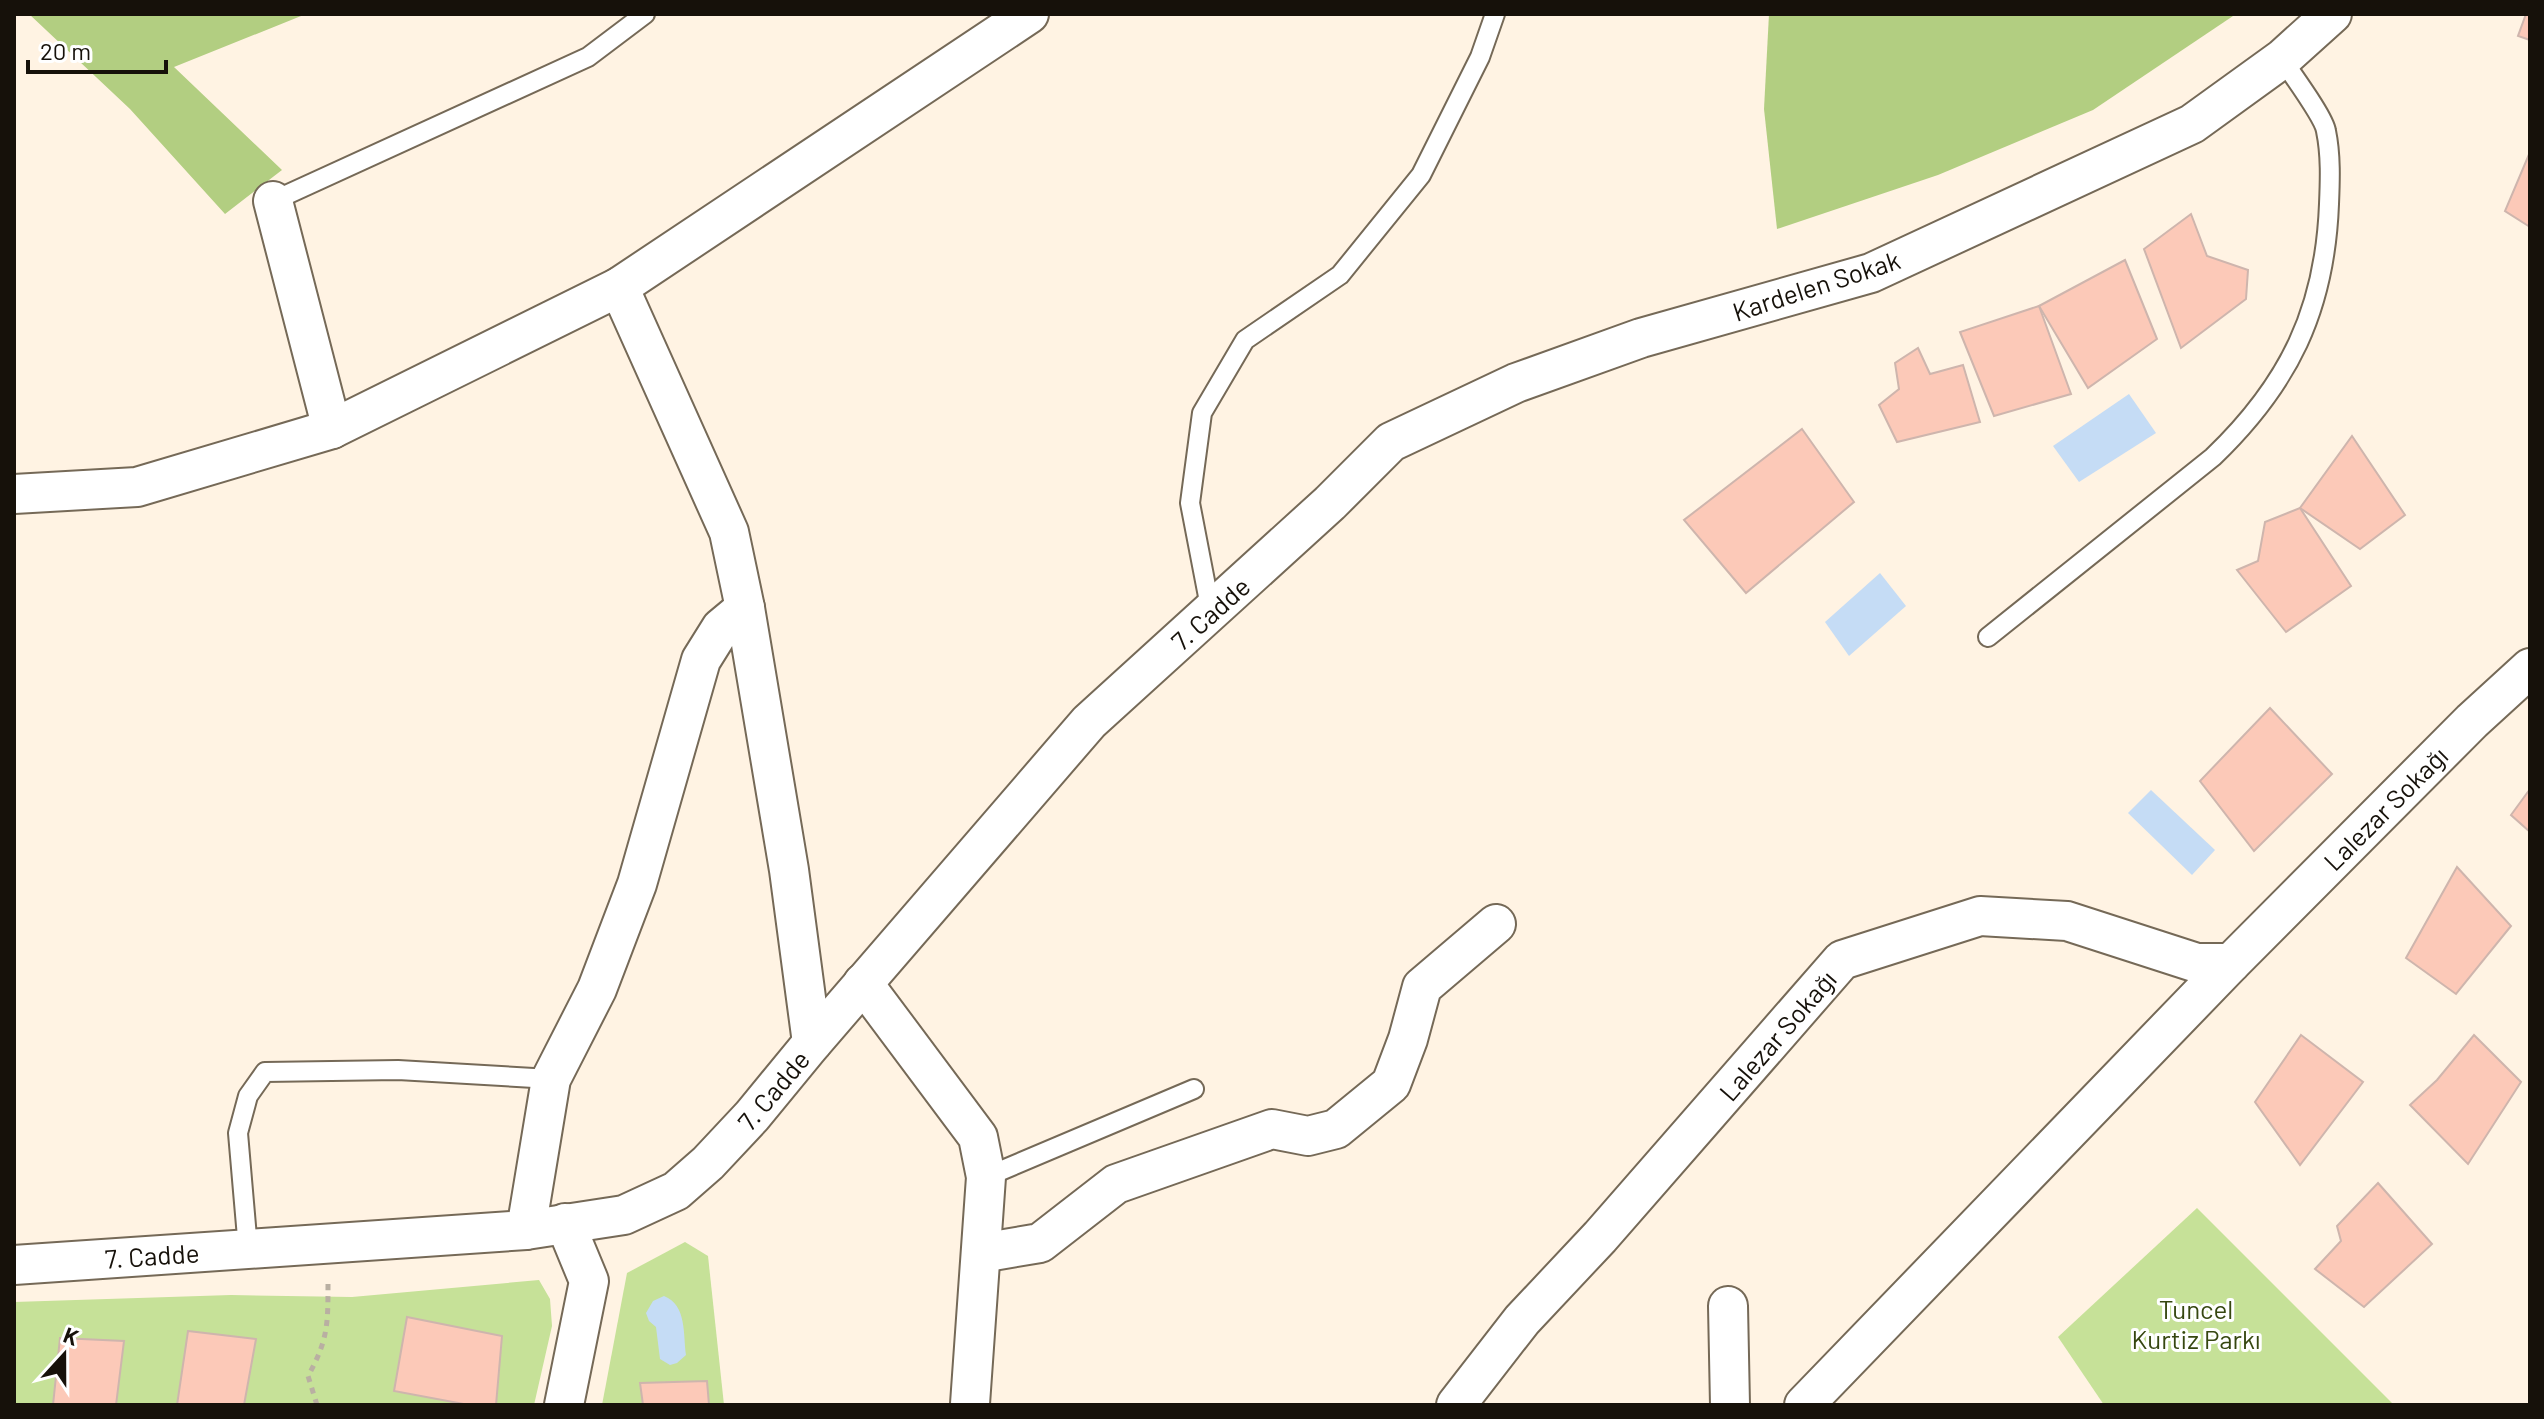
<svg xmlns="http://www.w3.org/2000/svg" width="2544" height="1419" font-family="Barlow,sans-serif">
  <rect width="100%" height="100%" fill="#fff3e3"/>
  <g fill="#c6e198">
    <path d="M 2197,1208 L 2394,1405 L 2104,1405 L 2058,1337 Z"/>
    <path d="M 685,1242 L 708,1256 L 724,1405 L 602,1405 L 627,1273 Z"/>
    <path d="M 539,1280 L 550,1299 L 552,1326 L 534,1405 L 14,1405 L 14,1302 L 231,1295 L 352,1297 Z"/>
  </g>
  <g fill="#b2ce81">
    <path d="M 29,14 L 306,14 L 174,67 L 282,170 L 225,214 L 130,109 Z"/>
    <path d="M 1769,14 L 2236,14 L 2093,110 L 1938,175 L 1777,229 L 1764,109 Z"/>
  </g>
  <g fill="#c5dcf5">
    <path d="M 2129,394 L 2156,433 L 2079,482 L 2053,446 Z"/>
    <path d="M 1880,573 L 1906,606 L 1849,656 L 1825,622 Z"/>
    <path d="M 2151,790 L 2215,850 L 2192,875 L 2128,813 Z"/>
    <path d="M 664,1296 C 687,1305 683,1334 686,1355 L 677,1363 L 670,1365 L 660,1359 L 656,1327 L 649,1321 L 646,1313 L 653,1301 Z"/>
  </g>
  <g fill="#fcc9b8" stroke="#ceb5ad" stroke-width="2">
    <path d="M 2526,14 L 2530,14 L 2530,40 L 2518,36 Z"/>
    <path d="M 2530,152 L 2530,227 L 2505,211 Z"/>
    <path d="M 2191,214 L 2207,256 L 2248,270 L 2246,299 L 2181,348 L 2144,249 Z"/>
    <path d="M 2125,260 L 2157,339 L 2088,388 L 2039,306 Z"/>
    <path d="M 2039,306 L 2071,394 L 1994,416 L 1960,332 Z"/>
    <path d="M 1918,348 L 1930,374 L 1963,365 L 1980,422 L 1897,442 L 1879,405 L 1899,389 L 1895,363 Z"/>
    <path d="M 1802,429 L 1854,502 L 1746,593 L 1684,520 Z"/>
    <path d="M 2352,436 L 2405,515 L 2360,549 L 2300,508 Z"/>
    <path d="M 2300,508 L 2351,586 L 2286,632 L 2237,570 L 2258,561 L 2265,522 Z"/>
    <path d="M 2270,708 L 2332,774 L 2254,851 L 2200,781 Z"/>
    <path d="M 2530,789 L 2530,832 L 2511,815 Z"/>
    <path d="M 2457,867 L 2511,926 L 2456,994 L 2406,958 Z"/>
    <path d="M 2301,1035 L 2363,1082 L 2300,1165 L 2255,1102 Z"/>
    <path d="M 2474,1035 L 2521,1082 L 2468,1164 L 2410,1105 L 2437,1080 Z"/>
    <path d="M 2378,1183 L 2432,1244 L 2364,1307 L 2315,1269 L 2341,1241 L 2337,1226 Z"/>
    <path d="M 407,1317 L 502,1336 L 496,1405 L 469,1405 L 394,1391 Z"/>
    <path d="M 188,1331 L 256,1339 L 244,1405 L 177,1405 Z"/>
    <path d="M 60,1338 L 124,1341 L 116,1405 L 53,1405 Z"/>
    <path d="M 707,1381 L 709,1405 L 643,1405 L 640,1383 Z"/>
  </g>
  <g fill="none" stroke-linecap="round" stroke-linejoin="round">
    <g stroke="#756957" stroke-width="22">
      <g id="lane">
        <path d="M 273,201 L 588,57 L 645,14"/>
        <path d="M 1211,612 L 1190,503 L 1202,413 L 1245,340 L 1340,275 L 1421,175 L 1480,57 L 1495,14"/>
        <path d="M 1988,637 L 2213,457 C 2289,384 2325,310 2329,204 C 2330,181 2331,155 2326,131 C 2324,117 2291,73 2282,59"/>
        <path d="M 986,1177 L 1194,1089"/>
        <path d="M 248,1249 L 238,1133 L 248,1096 L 265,1072 L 398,1070 L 551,1079"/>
      </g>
    </g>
    <g stroke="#756957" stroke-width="42">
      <g id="street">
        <path d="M 273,201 L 332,429"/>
        <path d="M 619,287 L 729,532 L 745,608 L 789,870 L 812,1043"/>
        <path d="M 14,494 L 137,487 L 332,429 L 619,287 L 1029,14"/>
        <path d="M 863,983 L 978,1137 L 986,1177 L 970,1404"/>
        <path d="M 526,1230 L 551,1079 L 597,989 L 637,884 L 701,660 L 721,628 L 745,608"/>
        <path d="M 981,1253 L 1040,1243 L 1116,1184 L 1272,1129 L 1308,1136 L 1336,1129 L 1391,1084 L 1408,1039 L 1422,987 L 1496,924"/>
        <path d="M 14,1265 L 526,1230 L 624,1215 L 676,1191 L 708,1163 L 752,1116 L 812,1043 L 1089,722 L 1330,503 L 1391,442 L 1516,383 L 1641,338 L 1871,273 L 2192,124 L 2282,59 L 2332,14"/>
        <path d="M 1728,1306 L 1730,1405"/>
        <path d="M 564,1405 L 589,1281 L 565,1223"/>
        <path d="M 1456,1405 L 1522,1320 L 1600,1237 L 1842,960 L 1980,916 L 2067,921 L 2197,963 L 2231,963 L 2472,721 L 2530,668"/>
        <path d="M 1804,1405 L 2231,963"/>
      </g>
    </g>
    <path stroke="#b9afa2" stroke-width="5" stroke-dasharray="6 6" stroke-linecap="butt" d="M 317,1405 L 308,1376 C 328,1340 328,1324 328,1284"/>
    <use href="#lane" stroke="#fff" stroke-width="18"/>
    <use href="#street" stroke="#fff" stroke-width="38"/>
  </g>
  <g text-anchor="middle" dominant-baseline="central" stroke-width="6" stroke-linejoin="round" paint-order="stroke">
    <g font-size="26" fill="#16110a" stroke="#fff">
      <text transform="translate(1816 285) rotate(-18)">Kardelen Sokak</text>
      <text transform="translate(1210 613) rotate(-42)">7. Cadde</text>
      <text transform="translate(2385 808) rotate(-45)">Lalezar Sokağı</text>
      <text transform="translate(1777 1035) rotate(-49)">Lalezar Sokağı</text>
      <text transform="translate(773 1090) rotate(-50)">7. Cadde</text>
      <text transform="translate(152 1255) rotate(-4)">7. Cadde</text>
    </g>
    <g font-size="26" fill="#364710" stroke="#fff">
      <text x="2196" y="1308">Tuncel<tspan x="2196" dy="30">Kurtiz Parkı</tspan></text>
    </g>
  </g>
  <rect width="2544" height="1419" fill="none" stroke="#16110a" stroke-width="32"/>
  <g transform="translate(64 1355) rotate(21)" stroke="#ffffff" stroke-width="6" paint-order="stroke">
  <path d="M0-6L14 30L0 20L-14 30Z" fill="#16110a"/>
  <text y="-12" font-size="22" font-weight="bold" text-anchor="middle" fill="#16110a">K</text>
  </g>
  <path d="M28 60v12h138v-12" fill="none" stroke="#16110a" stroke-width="4"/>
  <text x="40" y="60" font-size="24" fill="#16110a" stroke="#ffffff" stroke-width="6" paint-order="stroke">20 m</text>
</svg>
